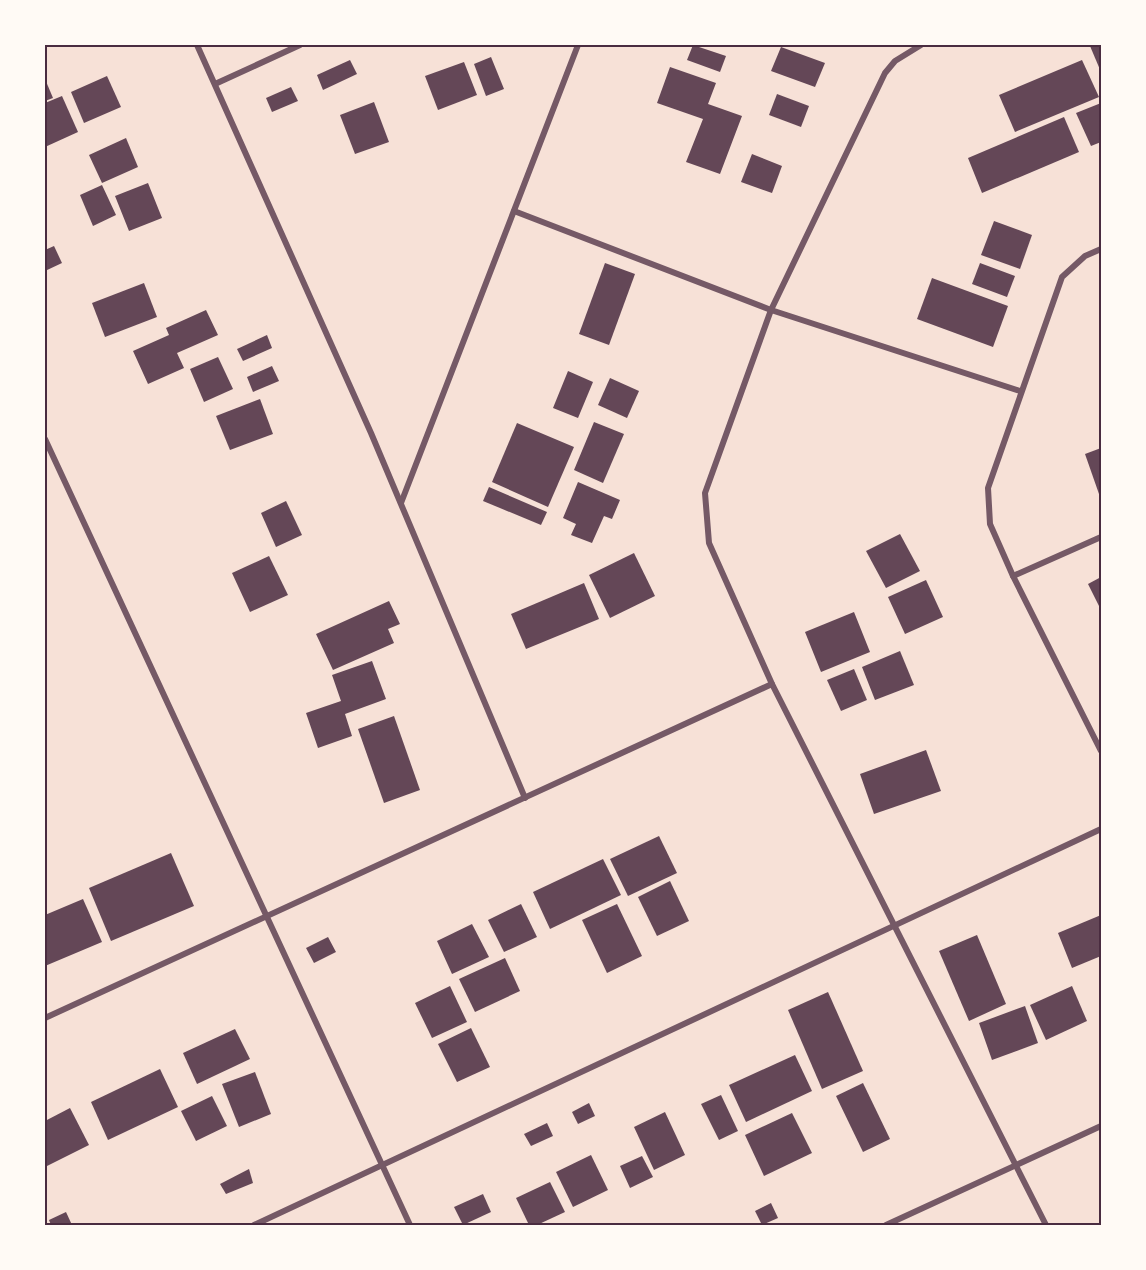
<svg xmlns="http://www.w3.org/2000/svg" width="1146" height="1270" font-family="'Times New Roman',serif">
  <rect width="100%" height="100%" fill="#f7e1d7"/>
  <g fill="#644757">
    <path d="M 693,45 L 726,56 L 720,72 L 687,60 Z"/>
    <path d="M 1091,45 L 1101,45 L 1101,72 L 1090,46 Z"/>
    <path d="M 781,47 L 825,63 L 815,87 L 771,71 Z"/>
    <path d="M 491,57 L 504,89 L 486,96 L 474,64 Z"/>
    <path d="M 350,60 L 357,74 L 323,90 L 317,75 Z"/>
    <path d="M 1082,60 L 1099,97 L 1015,132 L 999,95 Z"/>
    <path d="M 464,62 L 477,95 L 438,110 L 425,76 Z"/>
    <path d="M 670,67 L 716,83 L 708,104 L 742,116 L 720,174 L 686,162 L 703,119 L 657,103 Z"/>
    <path d="M 107,76 L 121,107 L 84,123 L 71,92 Z"/>
    <path d="M 45,79 L 53,98 L 45,101 Z"/>
    <path d="M 291,87 L 298,101 L 272,112 L 266,98 Z"/>
    <path d="M 777,94 L 809,106 L 801,127 L 769,115 Z"/>
    <path d="M 62,96 L 78,132 L 45,147 L 45,103 Z"/>
    <path d="M 374,102 L 389,142 L 355,154 L 340,115 Z"/>
    <path d="M 1101,103 L 1101,142 L 1091,146 L 1076,113 Z"/>
    <path d="M 1064,117 L 1079,152 L 982,193 L 968,158 Z"/>
    <path d="M 126,138 L 138,167 L 102,183 L 89,155 Z"/>
    <path d="M 752,154 L 782,166 L 772,193 L 741,182 Z"/>
    <path d="M 148,183 L 162,218 L 129,231 L 115,196 Z"/>
    <path d="M 102,185 L 116,215 L 93,226 L 80,195 Z"/>
    <path d="M 994,221 L 1032,235 L 1020,269 L 981,255 Z"/>
    <path d="M 54,246 L 62,263 L 45,271 L 45,250 Z"/>
    <path d="M 605,263 L 635,274 L 609,345 L 579,334 Z"/>
    <path d="M 980,263 L 1015,276 L 1007,297 L 972,284 Z"/>
    <path d="M 932,278 L 1008,306 L 993,347 L 917,319 Z"/>
    <path d="M 144,283 L 157,317 L 105,337 L 92,303 Z"/>
    <path d="M 206,310 L 218,335 L 177,353 L 184,368 L 148,384 L 133,351 L 169,335 L 166,328 Z"/>
    <path d="M 267,335 L 272,348 L 243,361 L 237,349 Z"/>
    <path d="M 218,357 L 233,389 L 204,402 L 190,369 Z"/>
    <path d="M 272,366 L 279,381 L 253,392 L 247,377 Z"/>
    <path d="M 568,371 L 593,382 L 578,418 L 553,408 Z"/>
    <path d="M 610,378 L 639,391 L 627,418 L 598,405 Z"/>
    <path d="M 260,399 L 273,434 L 230,450 L 216,416 Z"/>
    <path d="M 594,422 L 624,434 L 603,483 L 574,470 Z"/>
    <path d="M 517,423 L 574,447 L 548,507 L 492,482 Z"/>
    <path d="M 1101,448 L 1101,493 L 1099,494 L 1085,454 Z"/>
    <path d="M 578,482 L 620,500 L 612,519 L 604,516 L 592,543 L 571,535 L 576,524 L 563,518 Z"/>
    <path d="M 489,487 L 547,512 L 541,525 L 483,501 Z"/>
    <path d="M 286,501 L 302,535 L 276,547 L 261,513 Z"/>
    <path d="M 900,534 L 920,571 L 886,588 L 866,551 Z"/>
    <path d="M 634,553 L 655,596 L 610,618 L 589,575 Z"/>
    <path d="M 269,556 L 288,595 L 250,612 L 232,573 Z"/>
    <path d="M 1101,577 L 1101,610 L 1088,584 Z"/>
    <path d="M 926,580 L 943,617 L 905,634 L 888,597 Z"/>
    <path d="M 584,583 L 599,619 L 526,649 L 511,614 Z"/>
    <path d="M 389,601 L 400,624 L 388,629 L 394,643 L 333,670 L 316,634 Z"/>
    <path d="M 854,612 L 870,652 L 821,672 L 805,632 Z"/>
    <path d="M 900,651 L 914,685 L 875,700 L 862,667 Z"/>
    <path d="M 372,661 L 386,699 L 345,714 L 352,736 L 318,748 L 306,713 L 341,701 L 332,675 Z"/>
    <path d="M 854,669 L 867,700 L 841,711 L 827,680 Z"/>
    <path d="M 394,716 L 420,790 L 384,803 L 358,729 Z"/>
    <path d="M 926,750 L 941,791 L 874,814 L 860,774 Z"/>
    <path d="M 659,836 L 677,873 L 628,896 L 610,859 Z"/>
    <path d="M 171,853 L 194,906 L 111,941 L 89,888 Z"/>
    <path d="M 603,859 L 621,895 L 550,929 L 533,892 Z"/>
    <path d="M 670,881 L 689,921 L 657,936 L 638,897 Z"/>
    <path d="M 83,899 L 102,942 L 45,966 L 45,915 Z"/>
    <path d="M 521,904 L 537,937 L 504,952 L 488,920 Z"/>
    <path d="M 617,904 L 642,956 L 607,973 L 582,920 Z"/>
    <path d="M 1101,915 L 1101,956 L 1072,968 L 1058,933 Z"/>
    <path d="M 472,924 L 489,957 L 452,974 L 437,941 Z"/>
    <path d="M 977,935 L 1006,1004 L 969,1021 L 939,951 Z"/>
    <path d="M 328,937 L 336,952 L 314,963 L 306,948 Z"/>
    <path d="M 505,958 L 520,991 L 475,1012 L 459,979 Z"/>
    <path d="M 450,986 L 467,1022 L 432,1038 L 415,1003 Z"/>
    <path d="M 1072,986 L 1087,1021 L 1046,1040 L 1030,1005 Z"/>
    <path d="M 828,992 L 863,1071 L 822,1089 L 788,1010 Z"/>
    <path d="M 1025,1006 L 1038,1043 L 992,1060 L 979,1023 Z"/>
    <path d="M 471,1028 L 490,1067 L 457,1082 L 438,1044 Z"/>
    <path d="M 235,1029 L 250,1059 L 197,1084 L 183,1053 Z"/>
    <path d="M 795,1055 L 812,1091 L 746,1122 L 729,1085 Z"/>
    <path d="M 160,1069 L 178,1107 L 108,1140 L 91,1102 Z"/>
    <path d="M 255,1072 L 271,1114 L 239,1127 L 222,1084 Z"/>
    <path d="M 863,1083 L 890,1139 L 863,1152 L 836,1096 Z"/>
    <path d="M 721,1095 L 738,1131 L 719,1140 L 701,1104 Z"/>
    <path d="M 212,1096 L 227,1126 L 196,1141 L 181,1111 Z"/>
    <path d="M 589,1103 L 595,1116 L 578,1124 L 572,1112 Z"/>
    <path d="M 70,1108 L 89,1145 L 45,1167 L 45,1121 Z"/>
    <path d="M 665,1112 L 685,1155 L 654,1170 L 634,1127 Z"/>
    <path d="M 792,1113 L 812,1153 L 764,1176 L 745,1135 Z"/>
    <path d="M 547,1123 L 553,1136 L 531,1146 L 524,1134 Z"/>
    <path d="M 591,1155 L 608,1190 L 573,1207 L 556,1172 Z"/>
    <path d="M 642,1156 L 653,1177 L 630,1188 L 620,1166 Z"/>
    <path d="M 249,1169 L 253,1183 L 226,1194 L 220,1184 Z"/>
    <path d="M 550,1182 L 565,1212 L 537,1225 L 529,1225 L 516,1198 Z"/>
    <path d="M 483,1194 L 491,1212 L 463,1225 L 454,1207 Z"/>
    <path d="M 771,1203 L 778,1218 L 762,1225 L 755,1211 Z"/>
    <path d="M 66,1212 L 72,1225 L 51,1225 L 49,1220 Z"/>
  </g>
  <g fill="none" stroke-linecap="round" stroke-linejoin="round">
    <g stroke="#755966" stroke-width="6">
      <path d="M 197,45 L 371,433 L 525,798"/>
      <path d="M 921,45 L 895,61 L 885,73 L 771,310 L 705,493 L 709,543 L 772,684 L 1046,1225"/>
      <path d="M 215,84 L 300,45"/>
      <path d="M 514,211 L 771,310 L 1020,391"/>
      <path d="M 1101,249 L 1085,256 L 1062,277 L 988,488 L 990,524 L 1013,576 L 1101,751"/>
      <path d="M 45,439 L 410,1225"/>
      <path d="M 401,503 L 578,45"/>
      <path d="M 1013,576 L 1101,537"/>
      <path d="M 45,1018 L 772,684"/>
      <path d="M 254,1225 L 1101,829"/>
      <path d="M 886,1225 L 1101,1126"/>
    </g>
  </g>
  <rect width="1146" height="1270" fill="none" stroke="#fffaf5" stroke-width="93"/>
  <rect x="46" y="46" width="1054" height="1178" fill="none" stroke="#4a2c40" stroke-width="2"/>
</svg>
